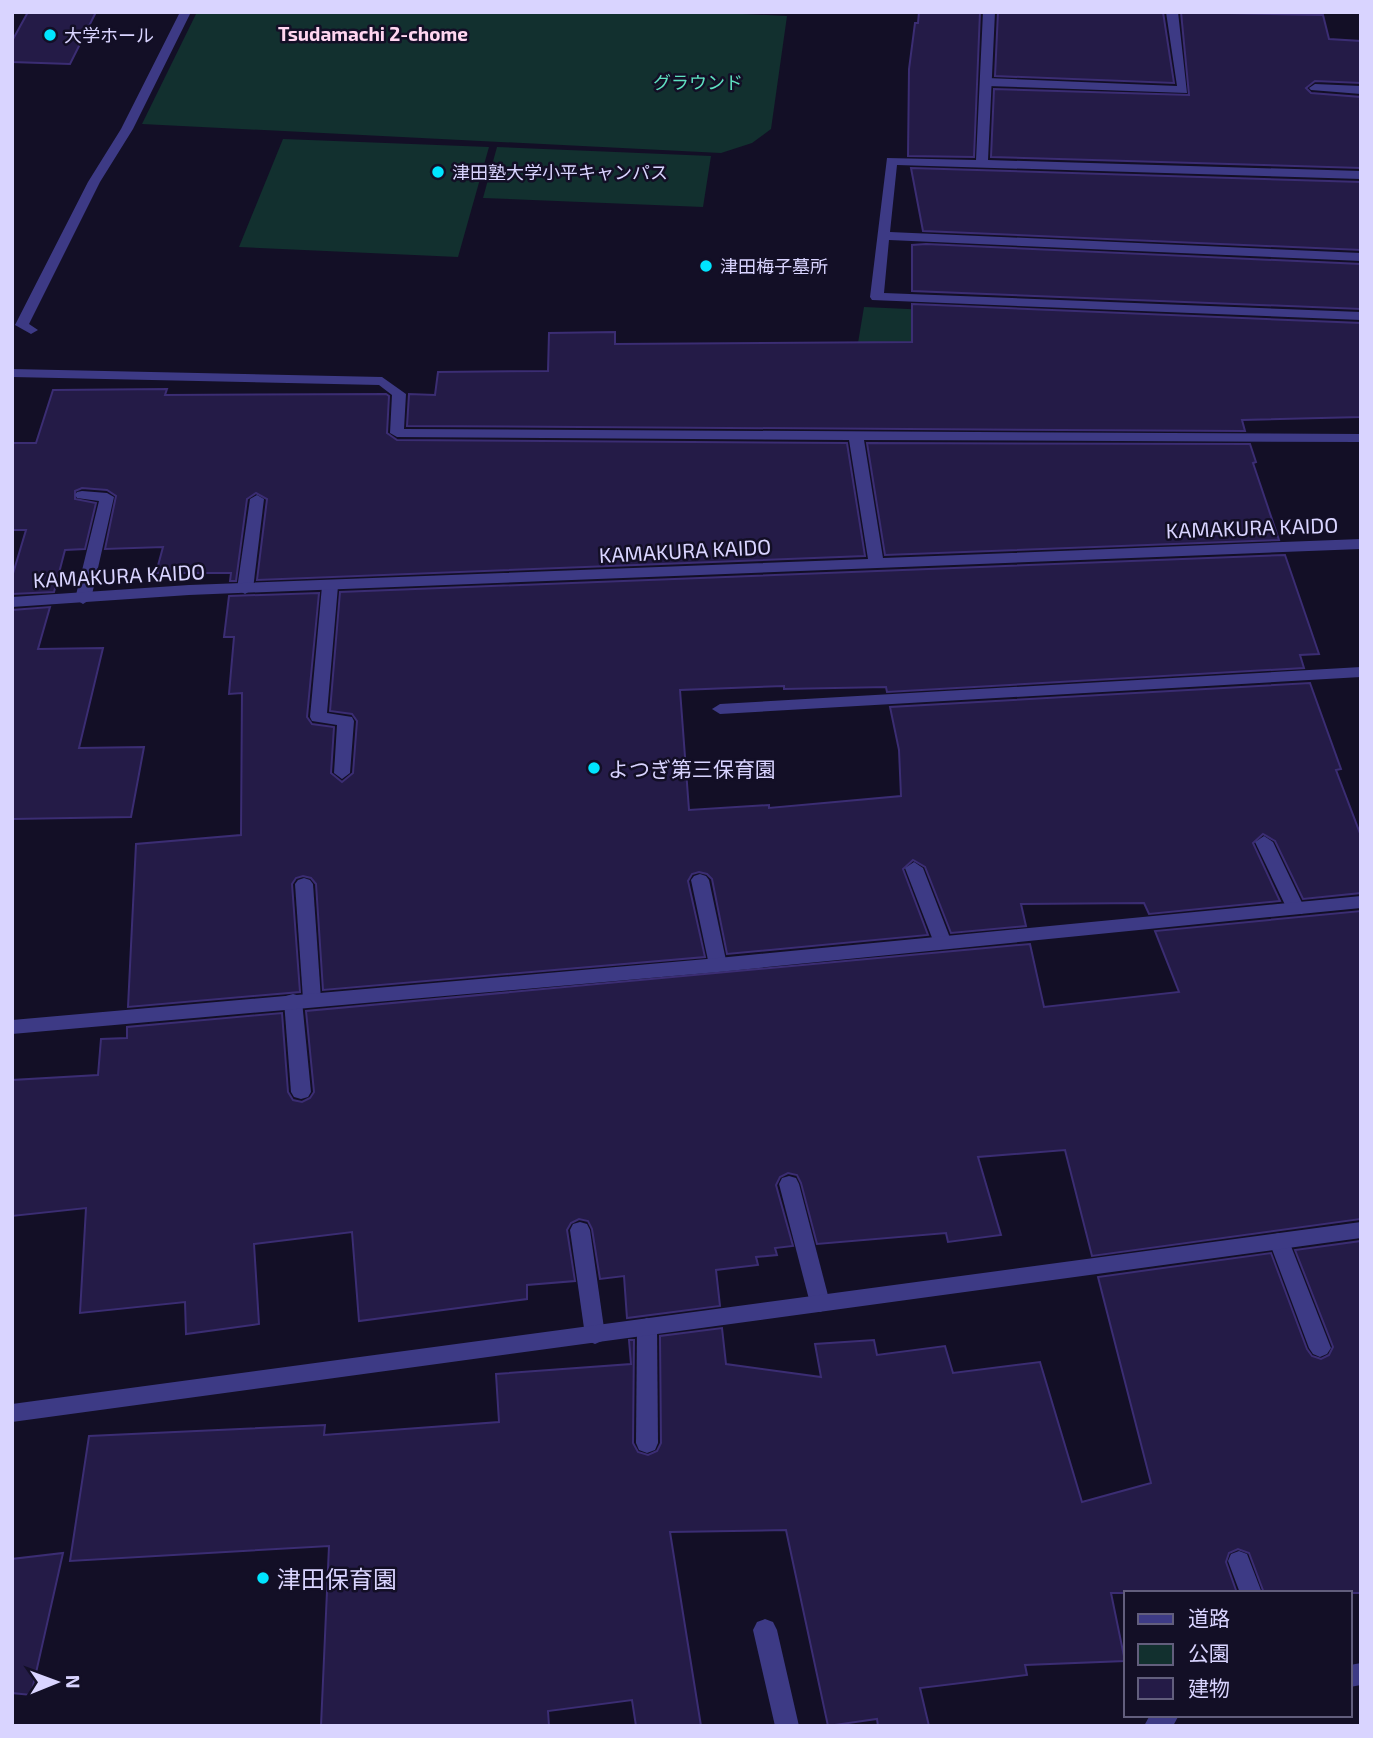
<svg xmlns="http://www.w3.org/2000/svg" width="1373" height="1738" font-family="'Exo 2','Noto Sans JP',sans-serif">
  <rect width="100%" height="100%" fill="#130f26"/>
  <g fill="#12302f">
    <path d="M 197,12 L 701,12 L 787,16 L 771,129 L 752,143 L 721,153 L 142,124 Z"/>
    <path d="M 283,139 L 489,147 L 458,257 L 239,247 Z"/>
    <path d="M 497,147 L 711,156 L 703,207 L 483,198 Z"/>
    <path d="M 864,307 L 996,313 L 997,351 L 858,343 Z"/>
  </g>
  <g fill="#241b47" stroke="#3b2d73" stroke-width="2">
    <path d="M 28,12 L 96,12 L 70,64 L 12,62 L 12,41 Z"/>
    <path d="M 919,12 L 980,12 L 974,157 L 908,156 L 909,69 L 915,23 L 918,23 Z"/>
    <path d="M 998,12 L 1163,12 L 1174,83 L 995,76 Z"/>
    <path d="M 1181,12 L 1323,15 L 1329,39 L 1361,41 L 1361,83 L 1315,81 L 1306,88 L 1311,93 L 1361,97 L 1361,168 L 991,157 L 994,89 L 1189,95 Z"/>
    <path d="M 911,168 L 1361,182 L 1361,250 L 923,231 Z"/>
    <path d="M 926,244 L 1361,264 L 1361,309 L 912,291 L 912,245 Z"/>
    <path d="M 912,304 L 1361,323 L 1361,417 L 1242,420 L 1245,431 L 407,426 L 409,394 L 435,395 L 438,372 L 548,371 L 549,333 L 615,332 L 615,344 L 912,342 Z"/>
    <path d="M 167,389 L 165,395 L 386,394 L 389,396 L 387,433 L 397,440 L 847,443 L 865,556 L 257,580 L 267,499 L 256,493 L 247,499 L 236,581 L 230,581 L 231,573 L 156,573 L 163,547 L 105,549 L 116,496 L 107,490 L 82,488 L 75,491 L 75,499 L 96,503 L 85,549 L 65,550 L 54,592 L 12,594 L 12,577 L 26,530 L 12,530 L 12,443 L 36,443 L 53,390 Z"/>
    <path d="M 867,443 L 1250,444 L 1256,462 L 1253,463 L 1279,540 L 885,555 Z"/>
    <path d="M 1285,555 L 1319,654 L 1300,655 L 1304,668 L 887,692 L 886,687 L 784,689 L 784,686 L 680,690 L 689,810 L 769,805 L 769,808 L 901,796 L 899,750 L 890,707 L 1310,683 L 1341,769 L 1336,770 L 1361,836 L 1361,893 L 1303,899 L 1275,841 L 1263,834 L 1253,843 L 1280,901 L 1149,914 L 1144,903 L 1021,904 L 1026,926 L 951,933 L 925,867 L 913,860 L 903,869 L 928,935 L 727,954 L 712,879 L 707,874 L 699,872 L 692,874 L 688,881 L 705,957 L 323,990 L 316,884 L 311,878 L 303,876 L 296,878 L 292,884 L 300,992 L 128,1007 L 136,844 L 241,835 L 242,693 L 229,694 L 234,637 L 224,637 L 229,596 L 319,593 L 307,717 L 312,724 L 334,727 L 331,773 L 342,782 L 353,773 L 357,721 L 352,714 L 330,711 L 340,592 Z"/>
    <path d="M 50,607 L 38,649 L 103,648 L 79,748 L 144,747 L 131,817 L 12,819 L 12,610 Z"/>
    <path d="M 1361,911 L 1361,1219 L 1092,1256 L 1065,1150 L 978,1157 L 1001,1235 L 948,1242 L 946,1233 L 817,1244 L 801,1183 L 797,1175 L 788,1173 L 780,1177 L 776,1185 L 793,1246 L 775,1248 L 777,1255 L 756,1257 L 758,1265 L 716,1270 L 720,1306 L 627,1318 L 624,1276 L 600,1279 L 592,1229 L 588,1221 L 579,1219 L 571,1223 L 567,1230 L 575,1281 L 527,1285 L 527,1299 L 359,1321 L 352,1232 L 254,1244 L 259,1324 L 186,1334 L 185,1302 L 80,1313 L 86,1208 L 12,1216 L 12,1080 L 98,1075 L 101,1039 L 127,1038 L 127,1027 L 282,1013 L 288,1092 L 293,1100 L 302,1102 L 310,1098 L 314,1092 L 306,1011 L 1030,944 L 1044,1007 L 1179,992 L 1155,931 Z"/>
    <path d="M 1361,1241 L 1361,1593 L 1264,1593 L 1249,1553 L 1238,1549 L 1229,1553 L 1226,1562 L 1237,1593 L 1111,1593 L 1125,1661 L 1025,1665 L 1027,1675 L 920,1688 L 929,1726 L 878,1726 L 877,1719 L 828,1726 L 786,1530 L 670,1532 L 701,1726 L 636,1726 L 632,1700 L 548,1711 L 549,1726 L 321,1726 L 329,1546 L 70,1561 L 89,1436 L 325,1425 L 324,1435 L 499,1422 L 496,1374 L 631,1364 L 629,1340 L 634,1340 L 633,1443 L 638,1452 L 648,1455 L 657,1451 L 661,1443 L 660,1336 L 722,1328 L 726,1364 L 821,1377 L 815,1344 L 874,1340 L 877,1355 L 945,1346 L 953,1373 L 1040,1362 L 1082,1502 L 1151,1483 L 1098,1277 L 1271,1253 L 1307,1349 L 1312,1356 L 1321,1359 L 1329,1355 L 1333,1347 L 1295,1250 Z"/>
    <path d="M 63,1553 L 31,1695 L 12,1693 L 12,1559 Z"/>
  </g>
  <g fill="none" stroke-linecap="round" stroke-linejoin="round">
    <g fill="#3d3a85" fill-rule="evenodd">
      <path d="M 180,12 L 191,12 L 133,129 L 100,182 L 29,324 L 38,330 L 31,334 L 15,325 L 88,182 L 121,129 Z"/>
      <path d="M 1166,12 L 1178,12 L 1187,93 L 987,86 L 981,82 L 987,78 L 1177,86 Z"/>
      <path d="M 1315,84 L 1361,86 L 1361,94 L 1311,90 L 1309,88 Z"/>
      <path d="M 82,491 L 107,493 L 114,497 L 91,599 L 83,604 L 75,599 L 99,501 L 77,498 L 75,495 L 77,492 Z"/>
      <path d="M 257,495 L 264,499 L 253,589 L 245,594 L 237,589 L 250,499 Z"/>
      <path d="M 330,581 L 338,586 L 327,713 L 352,717 L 354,721 L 350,773 L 342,779 L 334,773 L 337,725 L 312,721 L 310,717 L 322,586 Z"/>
      <path d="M 1264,836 L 1273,842 L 1305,909 L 1302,914 L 1290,914 L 1287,909 L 1255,842 Z"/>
      <path d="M 914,862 L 923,868 L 952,943 L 949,948 L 937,948 L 934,943 L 905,868 Z"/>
      <path d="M 700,874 L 706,876 L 709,880 L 727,965 L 724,970 L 712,970 L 709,965 L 691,880 L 694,876 Z"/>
      <path d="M 304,878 L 310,880 L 313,884 L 321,999 L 319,1004 L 305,1004 L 303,999 L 295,884 L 298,880 Z"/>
      <path d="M 293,994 L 300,996 L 302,1001 L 311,1092 L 308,1097 L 301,1099 L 294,1097 L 291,1092 L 284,1001 L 286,996 Z"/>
      <path d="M 789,1176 L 796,1178 L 799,1184 L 830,1303 L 827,1309 L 820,1312 L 813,1309 L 810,1303 L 779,1184 L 782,1178 Z"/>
      <path d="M 580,1222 L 587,1224 L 590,1230 L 605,1335 L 602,1341 L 595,1344 L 588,1341 L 585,1335 L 570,1230 L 573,1224 Z"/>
      <path d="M 1279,1233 L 1286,1235 L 1289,1241 L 1331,1348 L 1327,1354 L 1320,1357 L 1313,1354 L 1309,1348 L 1269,1241 L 1272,1235 Z"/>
      <path d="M 647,1318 L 654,1321 L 657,1327 L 658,1443 L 655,1450 L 647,1453 L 639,1450 L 636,1443 L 637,1327 L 640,1321 Z"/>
      <path d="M 1239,1551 L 1247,1554 L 1262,1593 L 1240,1593 L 1228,1561 L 1231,1554 Z"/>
      <path d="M 765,1619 L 773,1622 L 777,1630 L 799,1726 L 775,1726 L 753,1630 L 757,1622 Z"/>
    </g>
    <g fill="#3d3a85" fill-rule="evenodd">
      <path d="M 983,12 L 995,12 L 988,160 L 1361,171 L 1361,179 L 897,165 L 890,232 L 1361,253 L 1361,261 L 889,240 L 884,293 L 1361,312 L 1361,320 L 872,300 L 870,297 L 887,158 L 976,160 Z"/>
      <path d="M 12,369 L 382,377 L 406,394 L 404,429 L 1361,434 L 1361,442 L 864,440 L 883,558 L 1361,539 L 1361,549 L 189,595 L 12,607 L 12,597 L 189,585 L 868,559 L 849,440 L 397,437 L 390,433 L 392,395 L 379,385 L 12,377 Z"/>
      <path d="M 1361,667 L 1361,677 L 720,714 L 712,709 L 720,704 Z"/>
      <path d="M 1361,896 L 1361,908 L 718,972 L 12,1034 L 12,1020 L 718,958 Z"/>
      <path d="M 1361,1222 L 1361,1238 L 12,1422 L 12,1404 Z"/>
      <path d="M 1361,1663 L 1361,1685 L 1350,1687 L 1350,1665 Z"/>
      <path d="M 1150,1715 L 1179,1715 L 1173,1726 L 1144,1726 Z"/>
    </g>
  </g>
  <g fill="#00e5ff" stroke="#130f26" stroke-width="2.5">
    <circle cx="50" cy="35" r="7"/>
    <circle cx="438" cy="172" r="7"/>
    <circle cx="706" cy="266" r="7"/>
    <circle cx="594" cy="768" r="7"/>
    <circle cx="263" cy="1578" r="7"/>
  </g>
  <g text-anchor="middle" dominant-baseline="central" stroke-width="5" stroke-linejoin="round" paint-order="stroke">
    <g font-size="18" fill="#d9d4ff" stroke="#130f26" text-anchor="start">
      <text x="64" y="35">大学ホール</text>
      <text x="452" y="172">津田塾大学小平キャンパス</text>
      <text x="720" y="266">津田梅子墓所</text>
    </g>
    <g font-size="18" fill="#5fe0c0" stroke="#130f26">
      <text x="698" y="82">グラウンド</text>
    </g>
    <g font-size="19" font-weight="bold" fill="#ffd6f0" stroke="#130f26">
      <text x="373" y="33">Tsudamachi 2-chome</text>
    </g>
    <g font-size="21" fill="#d9d4ff" stroke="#130f26">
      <text transform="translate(1252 527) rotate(-2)">KAMAKURA KAIDO</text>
      <text transform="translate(685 550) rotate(-3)">KAMAKURA KAIDO</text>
      <text transform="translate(119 575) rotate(-3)">KAMAKURA KAIDO</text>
    </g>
    <g font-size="21" fill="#d9d4ff" stroke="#130f26" text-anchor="start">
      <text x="608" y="768">よつぎ第三保育園</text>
    </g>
    <g font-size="24" fill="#d9d4ff" stroke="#130f26" text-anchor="start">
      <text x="277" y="1578">津田保育園</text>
    </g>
  </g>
  <rect width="1373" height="1738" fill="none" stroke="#d9d4ff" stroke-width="28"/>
  <rect x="1124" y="1591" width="228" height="126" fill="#130f26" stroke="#625e7d" stroke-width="2"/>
  <rect x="1138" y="1614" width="35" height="10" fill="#3d3a85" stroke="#625e7d" stroke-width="2"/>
  <text x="1188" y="1626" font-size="21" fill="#d9d4ff">道路</text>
  <rect x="1138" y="1644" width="35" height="21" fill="#12302f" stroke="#625e7d" stroke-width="2"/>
  <text x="1188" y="1661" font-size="21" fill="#d9d4ff">公園</text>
  <rect x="1138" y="1678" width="35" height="21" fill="#241b47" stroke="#625e7d" stroke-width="2"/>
  <text x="1188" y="1696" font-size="21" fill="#d9d4ff">建物</text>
  <g transform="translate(56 1682) rotate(89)" stroke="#130f26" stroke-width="5" paint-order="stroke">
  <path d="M0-5L12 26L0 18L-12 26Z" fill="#d9d4ff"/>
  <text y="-10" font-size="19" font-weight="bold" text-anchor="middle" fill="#d9d4ff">N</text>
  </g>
</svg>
